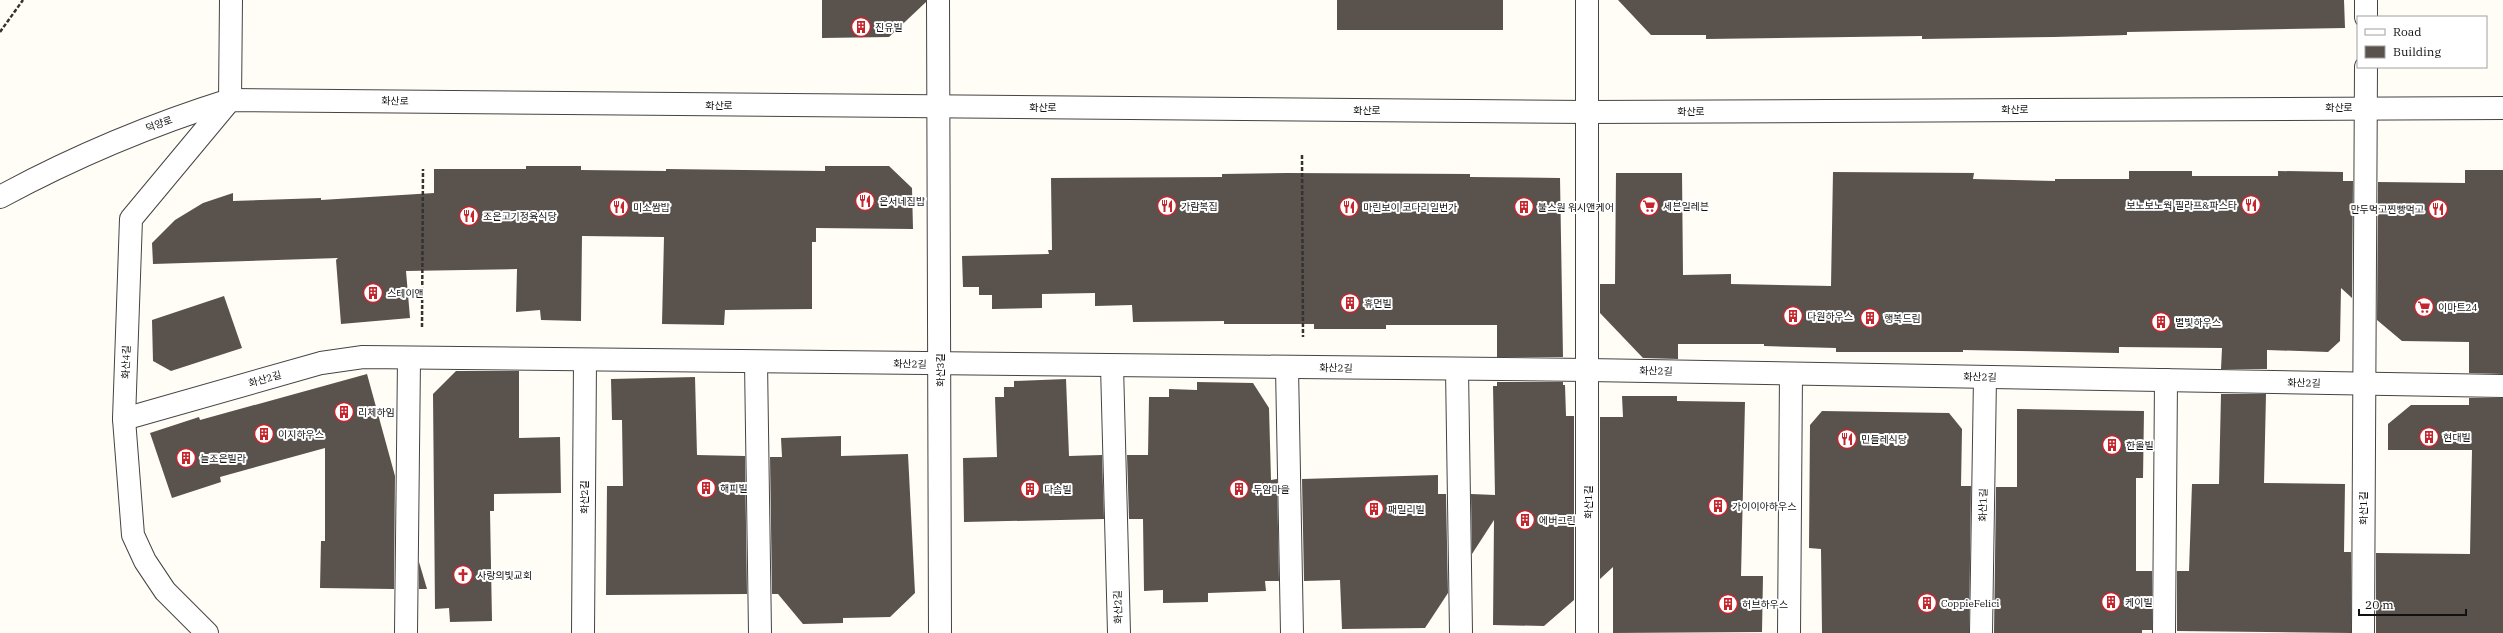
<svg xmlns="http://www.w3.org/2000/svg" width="2503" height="633" font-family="'IBM Plex Serif','Noto Sans KR',serif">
  <rect width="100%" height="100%" fill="#fffdf5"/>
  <g fill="#5a524d">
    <path d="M 822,0 L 926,0 L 926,2 L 889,37 L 822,38 Z"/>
    <rect x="1337" y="0" width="166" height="30"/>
    <path d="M 1618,0 L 2344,0 L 2345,28 L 2127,32 L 2127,35 L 2054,37 L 1922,39 L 1922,36 L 1706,39 L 1706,35 L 1651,35 Z"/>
    <path d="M 526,166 L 581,166 L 581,170 L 666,171 L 666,169 L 825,171 L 825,166 L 889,166 L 912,188 L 913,229 L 816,228 L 816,242 L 812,242 L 812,309 L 725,310 L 724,325 L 662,324 L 664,237 L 582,236 L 581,321 L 541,320 L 540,310 L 516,312 L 517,269 L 406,271 L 410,318 L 341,324 L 336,260 L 338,258 L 153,264 L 152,243 L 175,220 L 203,203 L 233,193 L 233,201 L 321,198 L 321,200 L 434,193 L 434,169 L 526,169 Z"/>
    <path d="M 2465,170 L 2503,170 L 2503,374 L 2469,373 L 2469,342 L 2402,341 L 2377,320 L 2378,182 L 2465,183 Z"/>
    <path d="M 2129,171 L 2192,171 L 2192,176 L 2278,176 L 2278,171 L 2343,172 L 2343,181 L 2353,181 L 2352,298 L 2341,288 L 2340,341 L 2328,352 L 2267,350 L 2267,369 L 2221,369 L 2222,348 L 2119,347 L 2119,353 L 1963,350 L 1963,352 L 1836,352 L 1836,348 L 1764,346 L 1764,344 L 1678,344 L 1678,359 L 1643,358 L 1600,313 L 1600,284 L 1615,284 L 1616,173 L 1682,173 L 1683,275 L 1731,274 L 1731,284 L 1831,286 L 1833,172 L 1974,173 L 1973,179 L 2055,181 L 2055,179 L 2129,179 Z"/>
    <path d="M 1287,173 L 1470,174 L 1470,177 L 1560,178 L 1563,357 L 1497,357 L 1497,325 L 1386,325 L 1386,329 L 1314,329 L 1314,324 L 1224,324 L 1224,321 L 1133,322 L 1132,305 L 1095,306 L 1095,293 L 1042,294 L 1042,308 L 992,309 L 992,295 L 979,295 L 979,287 L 963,287 L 962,256 L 1049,254 L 1048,250 L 1052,250 L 1051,178 L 1222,177 L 1222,174 Z"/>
    <path d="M 224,296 L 242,348 L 171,371 L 153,361 L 152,320 Z"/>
    <path d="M 456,371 L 519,371 L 519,438 L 560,437 L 561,493 L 494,494 L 494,511 L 490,511 L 492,621 L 450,622 L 449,608 L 435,609 L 433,394 Z"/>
    <path d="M 367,374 L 395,476 L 394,589 L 320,588 L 321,541 L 325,541 L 325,448 L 220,477 L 221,482 L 172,498 L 150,433 L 199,417 L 200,420 Z"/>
    <path d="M 695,377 L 697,455 L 745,456 L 747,594 L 606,595 L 607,486 L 623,486 L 622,420 L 612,420 L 611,379 Z"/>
    <path d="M 1066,379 L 1069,456 L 1102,455 L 1104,519 L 964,522 L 963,458 L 997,457 L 995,397 L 1004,397 L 1004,387 L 1014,387 L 1014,381 Z"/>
    <path d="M 1197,382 L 1253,383 L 1269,408 L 1271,480 L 1277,479 L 1279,581 L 1265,581 L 1266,591 L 1208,593 L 1208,602 L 1163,603 L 1163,590 L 1144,591 L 1143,519 L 1129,519 L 1127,455 L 1148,455 L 1149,397 L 1169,397 L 1169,389 L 1197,390 Z"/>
    <path d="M 1497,382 L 1563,382 L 1563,385 L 1565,385 L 1566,416 L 1574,416 L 1574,600 L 1544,626 L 1493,625 L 1494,520 L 1472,554 L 1471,494 L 1495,495 L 1493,386 L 1497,386 Z"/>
    <path d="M 2221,394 L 2266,394 L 2264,483 L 2345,484 L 2344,552 L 2351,552 L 2351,633 L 2177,631 L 2177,571 L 2189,571 L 2192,484 L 2219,484 Z"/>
    <path d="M 1622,396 L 1677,396 L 1677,401 L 1745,402 L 1741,576 L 1763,576 L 1762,632 L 1613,633 L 1613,567 L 1600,579 L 1600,417 L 1623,417 Z"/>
    <path d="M 2469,398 L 2503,398 L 2503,633 L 2376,633 L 2376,553 L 2470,554 L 2472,450 L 2388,450 L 2388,424 L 2411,405 L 2469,405 Z"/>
    <path d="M 2017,409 L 2144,411 L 2143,478 L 2136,478 L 2136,571 L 2152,571 L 2152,630 L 2142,630 L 2142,633 L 1994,633 L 1996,487 L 2017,487 Z"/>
    <path d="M 1822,411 L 1949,413 L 1962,429 L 1961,486 L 1971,486 L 1969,633 L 1822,633 L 1821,549 L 1809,548 L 1810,425 Z"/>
    <path d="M 841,436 L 841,456 L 908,454 L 915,593 L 890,617 L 843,618 L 843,623 L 803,624 L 778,594 L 772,594 L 770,457 L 782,457 L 781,438 Z"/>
    <path d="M 1438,475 L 1438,494 L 1446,494 L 1448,593 L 1425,628 L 1342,629 L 1340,580 L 1304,581 L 1302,479 Z"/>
    <path d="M 419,562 L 427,589 L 419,589 Z"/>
  </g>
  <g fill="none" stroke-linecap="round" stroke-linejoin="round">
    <g stroke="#444" stroke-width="24">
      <g id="minor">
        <path d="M 938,0 L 940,633"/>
        <path d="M 2366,0 L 2366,17"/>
        <path d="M 230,100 L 231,0"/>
        <path d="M 0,197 C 74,157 150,125 230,100 L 1587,112 L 2503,108"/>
        <path d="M 756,362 L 760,633"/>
        <path d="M 1112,366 L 1119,633"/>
        <path d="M 1287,368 L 1292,633"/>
        <path d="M 1457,369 L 1461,633"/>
        <path d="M 124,419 L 321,363 L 363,357 L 1588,370 L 2503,386"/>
        <path d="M 207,633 L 165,591 L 145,561 L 133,535 L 124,419 L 131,219 L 230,100"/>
        <path d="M 406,633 L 409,359"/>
        <path d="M 583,633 L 585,361"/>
        <path d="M 1587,633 L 1587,0"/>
        <path d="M 1789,633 L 1791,374"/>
        <path d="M 1981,633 L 1985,377"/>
        <path d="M 2164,633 L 2166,380"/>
        <path d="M 2363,633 L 2366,67"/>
      </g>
    </g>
    <g stroke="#333" stroke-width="2.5" stroke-dasharray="4 2" stroke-linecap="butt">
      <path d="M 0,32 L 23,0"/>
      <path d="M 1302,155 L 1303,337"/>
      <path d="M 422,327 L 423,169"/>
    </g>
    <use href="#minor" stroke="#fff" stroke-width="22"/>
  </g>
  <defs>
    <g id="building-ring" transform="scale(1)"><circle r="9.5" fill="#fff" stroke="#c4262e" stroke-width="1.5"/><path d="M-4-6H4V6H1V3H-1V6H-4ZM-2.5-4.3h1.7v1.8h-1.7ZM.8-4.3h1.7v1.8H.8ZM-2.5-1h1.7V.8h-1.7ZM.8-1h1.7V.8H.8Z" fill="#c4262e"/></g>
    <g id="restaurant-ring" transform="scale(1)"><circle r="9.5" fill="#fff" stroke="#c4262e" stroke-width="1.5"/><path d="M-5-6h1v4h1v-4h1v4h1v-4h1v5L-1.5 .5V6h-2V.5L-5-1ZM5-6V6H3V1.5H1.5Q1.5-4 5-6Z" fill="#c4262e"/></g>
    <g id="supermarket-ring" transform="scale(1)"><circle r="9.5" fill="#fff" stroke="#c4262e" stroke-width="1.5"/><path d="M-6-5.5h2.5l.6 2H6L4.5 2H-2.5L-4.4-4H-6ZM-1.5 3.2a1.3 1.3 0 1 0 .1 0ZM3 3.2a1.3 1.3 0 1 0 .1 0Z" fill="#c4262e"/></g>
    <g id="church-ring" transform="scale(1)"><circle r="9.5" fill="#fff" stroke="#c4262e" stroke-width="1.5"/><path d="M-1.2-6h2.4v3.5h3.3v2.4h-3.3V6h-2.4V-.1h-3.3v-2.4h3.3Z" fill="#c4262e"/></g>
  </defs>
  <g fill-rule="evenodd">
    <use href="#building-ring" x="861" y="27"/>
    <use href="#restaurant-ring" x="865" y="201"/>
    <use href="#restaurant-ring" x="2251" y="205"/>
    <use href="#restaurant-ring" x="1167" y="206"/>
    <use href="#supermarket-ring" x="1649" y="206"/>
    <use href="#restaurant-ring" x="619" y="207"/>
    <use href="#restaurant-ring" x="1349" y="207"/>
    <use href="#building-ring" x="1524" y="207"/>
    <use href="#restaurant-ring" x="2438" y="209"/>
    <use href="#restaurant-ring" x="469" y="216"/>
    <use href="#building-ring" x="373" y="293"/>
    <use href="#building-ring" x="1350" y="303"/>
    <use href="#supermarket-ring" x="2424" y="307"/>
    <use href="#building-ring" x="1793" y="316"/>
    <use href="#building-ring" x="1870" y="318"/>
    <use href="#building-ring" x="2161" y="322"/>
    <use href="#building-ring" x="344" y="412"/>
    <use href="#building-ring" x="264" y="434"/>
    <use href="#building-ring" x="2429" y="437"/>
    <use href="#restaurant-ring" x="1847" y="439"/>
    <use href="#building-ring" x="2112" y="445"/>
    <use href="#building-ring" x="186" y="458"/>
    <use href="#building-ring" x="706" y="488"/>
    <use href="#building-ring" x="1030" y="489"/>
    <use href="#building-ring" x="1239" y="489"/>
    <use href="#building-ring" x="1718" y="506"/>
    <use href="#building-ring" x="1374" y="509"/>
    <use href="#building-ring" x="1525" y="520"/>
    <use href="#church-ring" x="463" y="575"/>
    <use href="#building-ring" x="2111" y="602"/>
    <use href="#building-ring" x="1927" y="603"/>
    <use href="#building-ring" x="1728" y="604"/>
  </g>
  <g text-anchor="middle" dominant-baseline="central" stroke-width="4" stroke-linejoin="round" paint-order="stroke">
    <g font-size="10" fill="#111" stroke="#fff" text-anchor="start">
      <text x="875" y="27">진유빌</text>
      <text x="879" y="201">은서네집밥</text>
      <text x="2237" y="205" text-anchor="end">보노보노웍 필라프&amp;파스타</text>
      <text x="1181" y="206">가람복집</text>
      <text x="1663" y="206">세븐일레븐</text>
      <text x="633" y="207">미소쌈밥</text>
      <text x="1363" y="207">마린보이 코다리일번가</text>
      <text x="1538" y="207">불스원 워시앤케어</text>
      <text x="2424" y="209" text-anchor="end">만두먹고찐빵먹고</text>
      <text x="483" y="216">조은고기정육식당</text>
      <text x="387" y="293">스테이앤</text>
      <text x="1364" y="303">휴먼빌</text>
      <text x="2438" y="307">이마트24</text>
      <text x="1807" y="316">다원하우스</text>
      <text x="1884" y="318">행복드림</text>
      <text x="2175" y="322">별빛하우스</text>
      <text x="358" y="412">리체하임</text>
      <text x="278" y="434">이지하우스</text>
      <text x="2443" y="437">현대빌</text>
      <text x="1861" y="439">민들레식당</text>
      <text x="2126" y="445">한울빌</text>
      <text x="200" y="458">늘조은빌라</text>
      <text x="720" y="488">해피빌</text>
      <text x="1044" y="489">다솜빌</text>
      <text x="1253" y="489">두암마을</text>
      <text x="1732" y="506">가이이아하우스</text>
      <text x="1388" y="509">패밀리빌</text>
      <text x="1539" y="520">에버그린</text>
      <text x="477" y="575">사랑의빛교회</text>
      <text x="2125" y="602">케이빌</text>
      <text x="1941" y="603">CoppieFelici</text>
      <text x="1742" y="604">허브하우스</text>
    </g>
    <g font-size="10" fill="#111" stroke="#fff">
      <text transform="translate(395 101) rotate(1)">화산로</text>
      <text x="719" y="105">화산로</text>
      <text x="1043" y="107">화산로</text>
      <text x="2339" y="107">화산로</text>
      <text x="2015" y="109">화산로</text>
      <text x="1367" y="110">화산로</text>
      <text x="1691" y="111">화산로</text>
      <text transform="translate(159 124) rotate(-20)">덕양로</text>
      <text transform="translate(126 362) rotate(-88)">화산4길</text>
      <text transform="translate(910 364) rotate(1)">화산2길</text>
      <text transform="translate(1336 368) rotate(1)">화산2길</text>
      <text transform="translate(940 370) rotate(-90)">화산3길</text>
      <text transform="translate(1656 371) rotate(1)">화산2길</text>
      <text transform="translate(1980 377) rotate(1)">화산2길</text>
      <text transform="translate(265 379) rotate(-16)">화산2길</text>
      <text transform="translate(2304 383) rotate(1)">화산2길</text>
      <text transform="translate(584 497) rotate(-90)">화산2길</text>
      <text transform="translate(1588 502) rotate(-90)">화산1길</text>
      <text transform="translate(1983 505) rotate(-89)">화산1길</text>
      <text transform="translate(2363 508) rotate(-90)">화산1길</text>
      <text transform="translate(1118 607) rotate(-92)">화산2길</text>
    </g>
  </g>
  <rect x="2357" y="16" width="130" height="52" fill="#ffffff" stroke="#a0a0a0"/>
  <rect x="2365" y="29" width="20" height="6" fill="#ffffff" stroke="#a0a0a0"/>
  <text x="2393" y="36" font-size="12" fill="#111111">Road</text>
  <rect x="2365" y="46" width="20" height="12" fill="#5a524d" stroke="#a0a0a0"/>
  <text x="2393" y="56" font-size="12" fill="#111111">Building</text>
  <path d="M2359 609v6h107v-6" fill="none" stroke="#111111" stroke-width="2"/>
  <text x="2365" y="609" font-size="12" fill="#111111" stroke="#ffffff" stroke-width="3" paint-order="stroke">20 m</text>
</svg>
